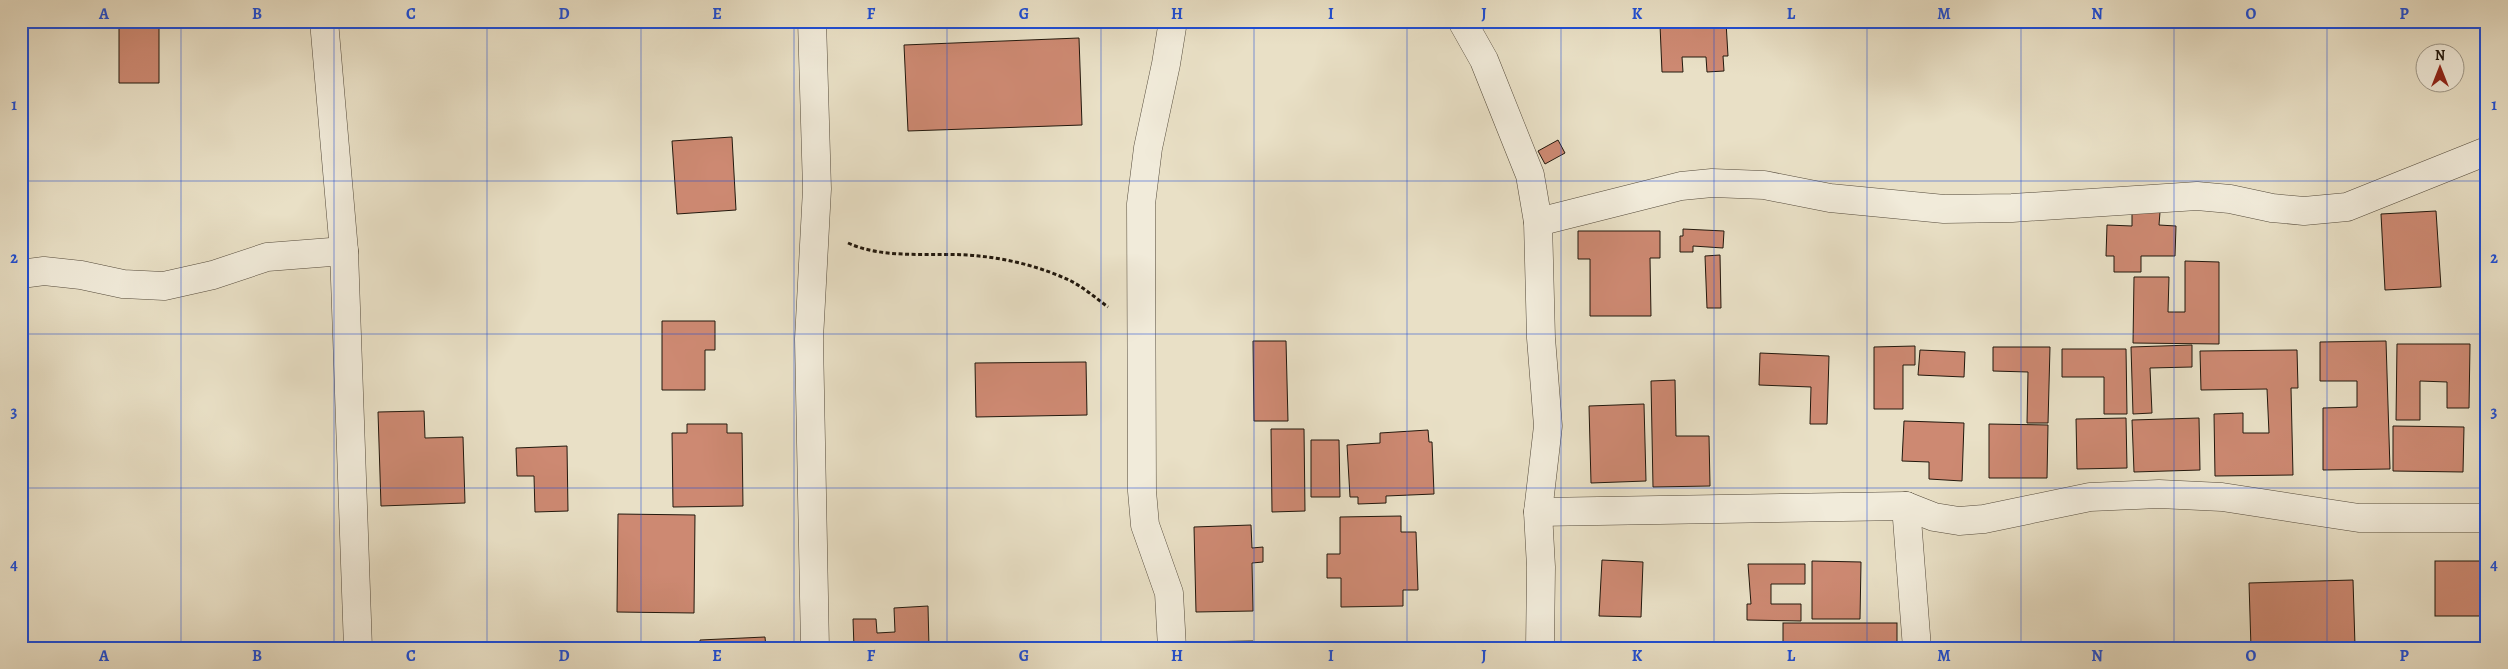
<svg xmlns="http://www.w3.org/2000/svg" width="2508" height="669" font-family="Alegreya,serif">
  <rect width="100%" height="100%" fill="#e9e0c6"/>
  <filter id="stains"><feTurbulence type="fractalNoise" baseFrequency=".004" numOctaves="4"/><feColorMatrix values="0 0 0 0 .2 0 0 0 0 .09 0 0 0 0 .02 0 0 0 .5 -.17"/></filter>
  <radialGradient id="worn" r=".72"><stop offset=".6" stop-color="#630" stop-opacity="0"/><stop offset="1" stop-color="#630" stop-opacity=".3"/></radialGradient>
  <g fill="#cd8972" stroke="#22180d">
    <path d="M 59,21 L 159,21 L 159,83 L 119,83 L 119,27 L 59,26 Z"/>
    <path d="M 1726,22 L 1728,56 L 1723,56 L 1724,71 L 1707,72 L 1706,57 L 1682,57 L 1683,72 L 1662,72 L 1660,25 Z"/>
    <path d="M 1079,38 L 1082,125 L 908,131 L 904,45 Z"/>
    <path d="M 732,137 L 736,210 L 677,214 L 672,141 Z"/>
    <path d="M 1558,140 L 1565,153 L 1545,164 L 1538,151 Z"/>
    <path d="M 2132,211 L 2160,212 L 2159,225 L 2176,226 L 2175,256 L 2141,256 L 2141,272 L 2114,272 L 2114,256 L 2106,256 L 2107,225 L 2132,226 Z"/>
    <path d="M 2436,211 L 2441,287 L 2385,290 L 2381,214 Z"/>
    <path d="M 1683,229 L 1724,231 L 1723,248 L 1693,246 L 1693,252 L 1680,252 L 1680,236 L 1683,236 Z"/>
    <path d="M 1578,231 L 1660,231 L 1660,258 L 1650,258 L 1651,316 L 1590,316 L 1590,259 L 1578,259 Z"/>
    <path d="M 1720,255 L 1721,308 L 1707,308 L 1705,256 Z"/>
    <path d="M 2185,261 L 2219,262 L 2219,344 L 2133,343 L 2134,277 L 2169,277 L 2168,312 L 2185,312 Z"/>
    <path d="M 662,321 L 715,321 L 715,350 L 705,350 L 705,390 L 662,390 Z"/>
    <path d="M 1253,341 L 1286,341 L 1288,421 L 1254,421 Z"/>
    <path d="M 2386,341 L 2390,469 L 2323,470 L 2323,408 L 2357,407 L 2357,381 L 2320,381 L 2320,342 Z"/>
    <path d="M 2397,344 L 2470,344 L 2469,408 L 2447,408 L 2447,382 L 2420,381 L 2420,420 L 2396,420 Z"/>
    <path d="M 2192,345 L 2192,367 L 2150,368 L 2152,413 L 2133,414 L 2131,347 Z"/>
    <path d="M 1915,346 L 1915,365 L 1903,365 L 1903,409 L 1874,409 L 1874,347 Z"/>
    <path d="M 1993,347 L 2050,347 L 2048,423 L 2027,423 L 2028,372 L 1993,371 Z"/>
    <path d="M 2062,349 L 2126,349 L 2127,414 L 2104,414 L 2104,377 L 2062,377 Z"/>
    <path d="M 1920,350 L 1965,352 L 1964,377 L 1918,375 Z"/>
    <path d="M 2297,350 L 2298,388 L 2291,388 L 2293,475 L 2215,476 L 2214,414 L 2243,413 L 2243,433 L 2269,433 L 2267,389 L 2201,390 L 2200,351 Z"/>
    <path d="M 1760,353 L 1829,356 L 1827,424 L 1810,424 L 1811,387 L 1759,385 Z"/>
    <path d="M 1086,362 L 1087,415 L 976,417 L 975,363 Z"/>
    <path d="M 1675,380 L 1676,436 L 1709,436 L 1710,486 L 1653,487 L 1651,381 Z"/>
    <path d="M 1644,404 L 1646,481 L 1591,483 L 1589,406 Z"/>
    <path d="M 424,411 L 425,438 L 463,437 L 465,503 L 381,506 L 378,412 Z"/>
    <path d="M 2126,418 L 2127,468 L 2077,469 L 2076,419 Z"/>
    <path d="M 2199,418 L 2200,470 L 2134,472 L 2132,420 Z"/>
    <path d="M 1904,421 L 1964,423 L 1962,481 L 1929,479 L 1929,462 L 1902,461 Z"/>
    <path d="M 687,424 L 727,424 L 727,433 L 742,433 L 743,506 L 673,507 L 672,433 L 687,433 Z"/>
    <path d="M 1989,424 L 2048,425 L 2047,478 L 1989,478 Z"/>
    <path d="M 2393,426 L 2464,427 L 2463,472 L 2393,471 Z"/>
    <path d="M 1271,429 L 1304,429 L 1305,511 L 1272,512 Z"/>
    <path d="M 1428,430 L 1429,442 L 1432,442 L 1434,494 L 1386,496 L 1386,503 L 1358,504 L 1358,497 L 1350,497 L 1347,445 L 1380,443 L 1380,433 Z"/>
    <path d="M 1311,440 L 1339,440 L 1340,497 L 1311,497 Z"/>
    <path d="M 567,446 L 568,511 L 535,512 L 534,476 L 517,476 L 516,448 Z"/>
    <path d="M 618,514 L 695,515 L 694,613 L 617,612 Z"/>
    <path d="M 1401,516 L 1401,532 L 1416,532 L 1418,590 L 1403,590 L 1403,606 L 1341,607 L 1341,578 L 1327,578 L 1327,554 L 1340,554 L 1340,517 Z"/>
    <path d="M 1251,525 L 1252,548 L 1263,547 L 1263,562 L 1252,563 L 1253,611 L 1196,612 L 1194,527 Z"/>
    <path d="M 1602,560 L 1643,562 L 1641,617 L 1599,616 Z"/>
    <path d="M 1812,561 L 1861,562 L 1860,619 L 1812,619 Z"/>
    <rect x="2435" y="561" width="52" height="55"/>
    <path d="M 1748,564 L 1805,564 L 1805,584 L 1771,584 L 1771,604 L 1801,604 L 1801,621 L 1747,620 L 1747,604 L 1751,604 Z"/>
    <path d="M 2353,580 L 2355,646 L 2251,648 L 2249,583 Z"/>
    <path d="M 928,606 L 929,648 L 854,648 L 853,619 L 876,619 L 877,633 L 895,632 L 894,608 Z"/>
    <rect x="1783" y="623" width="114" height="25"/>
    <path d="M 765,637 L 766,648 L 700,648 L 700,640 Z"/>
    <path d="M 1253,641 L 1253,648 L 1198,648 L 1197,642 Z"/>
    <path d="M 1451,645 L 1451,648 L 1415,648 L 1415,647 Z"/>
  </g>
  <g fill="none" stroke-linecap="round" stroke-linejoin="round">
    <g stroke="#544a3b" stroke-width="29">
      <g id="minor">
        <path d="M 324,21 L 344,251 L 358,648"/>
        <path d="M 812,21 L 817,189 L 809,339 L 815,648"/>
        <path d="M 1462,21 L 1484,60 L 1530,175 L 1538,222 L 1541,338 L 1548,426 L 1538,512 L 1541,567 L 1540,648"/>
        <path d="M 1538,222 L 1681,186 L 1712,183 L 1764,185 L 1830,198 L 1944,209 L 2012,208 L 2197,196 L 2230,199 L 2272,208 L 2304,211 L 2347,207 L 2487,151"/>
        <path d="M 21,274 L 44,271 L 81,275 L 123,284 L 164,286 L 213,275 L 267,257 L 344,251"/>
        <path d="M 1906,506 L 1917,648"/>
        <path d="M 1538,512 L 1906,506 L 1934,517 L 1959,521 L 1984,519 L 2090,497 L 2159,494 L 2222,497 L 2359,518 L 2487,518"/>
        <path d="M 1172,648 L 1169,593 L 1145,525 L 1142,491 L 1141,204 L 1148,148 L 1166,64 L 1173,21"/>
      </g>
    </g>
    <path stroke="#22180d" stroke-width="3" stroke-dasharray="4 2.5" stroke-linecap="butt" d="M 848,243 C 888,261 937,251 979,256 C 1010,259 1044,268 1071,281 C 1084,288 1096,298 1108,307"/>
    <use href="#minor" stroke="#f1ebda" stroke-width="28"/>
  </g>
  <path fill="none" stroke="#1d4ed8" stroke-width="1" stroke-opacity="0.55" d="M 181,21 L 181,648M 334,21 L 334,648M 487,21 L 487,648M 641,21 L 641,648M 794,21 L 794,648M 947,21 L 947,648M 1101,21 L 1101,648M 1254,21 L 1254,648M 1407,21 L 1407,648M 1561,21 L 1561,648M 1714,21 L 1714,648M 1867,21 L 1867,648M 2021,21 L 2021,648M 2174,21 L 2174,648M 2327,21 L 2327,648M 21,181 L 2487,181M 21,334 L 2487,334M 21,488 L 2487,488"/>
  <rect width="2508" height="669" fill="none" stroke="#e9e0c6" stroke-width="55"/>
  <g transform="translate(2440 68)"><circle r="24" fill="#f1ebda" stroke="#9e9788"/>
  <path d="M0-4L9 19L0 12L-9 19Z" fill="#8f2418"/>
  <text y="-8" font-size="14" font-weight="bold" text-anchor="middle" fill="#22180d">N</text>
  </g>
  <rect x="28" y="28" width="2452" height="614" fill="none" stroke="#1d4ed8" stroke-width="2"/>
  <g font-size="16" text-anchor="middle" font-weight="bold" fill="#1d4ed8">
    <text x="104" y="19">A</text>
    <text x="257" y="19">B</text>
    <text x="411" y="19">C</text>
    <text x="564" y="19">D</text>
    <text x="717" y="19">E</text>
    <text x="871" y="19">F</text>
    <text x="1024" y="19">G</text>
    <text x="1177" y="19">H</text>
    <text x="1331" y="19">I</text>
    <text x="1484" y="19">J</text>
    <text x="1637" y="19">K</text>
    <text x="1791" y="19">L</text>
    <text x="1944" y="19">M</text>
    <text x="2097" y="19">N</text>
    <text x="2251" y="19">O</text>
    <text x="2404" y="19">P</text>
    <text x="14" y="110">1</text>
    <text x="2494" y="110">1</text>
    <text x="14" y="263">2</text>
    <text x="2494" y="263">2</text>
    <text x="14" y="417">3</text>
    <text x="2494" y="417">3</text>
    <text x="14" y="570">4</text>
    <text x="2494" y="570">4</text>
    <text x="104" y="661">A</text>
    <text x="257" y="661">B</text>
    <text x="411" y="661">C</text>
    <text x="564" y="661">D</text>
    <text x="717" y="661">E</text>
    <text x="871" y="661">F</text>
    <text x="1024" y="661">G</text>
    <text x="1177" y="661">H</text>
    <text x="1331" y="661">I</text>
    <text x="1484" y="661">J</text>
    <text x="1637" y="661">K</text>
    <text x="1791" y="661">L</text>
    <text x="1944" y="661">M</text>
    <text x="2097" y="661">N</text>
    <text x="2251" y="661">O</text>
    <text x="2404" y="661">P</text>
  </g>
  <rect width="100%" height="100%" filter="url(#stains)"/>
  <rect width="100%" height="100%" fill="url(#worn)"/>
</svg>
